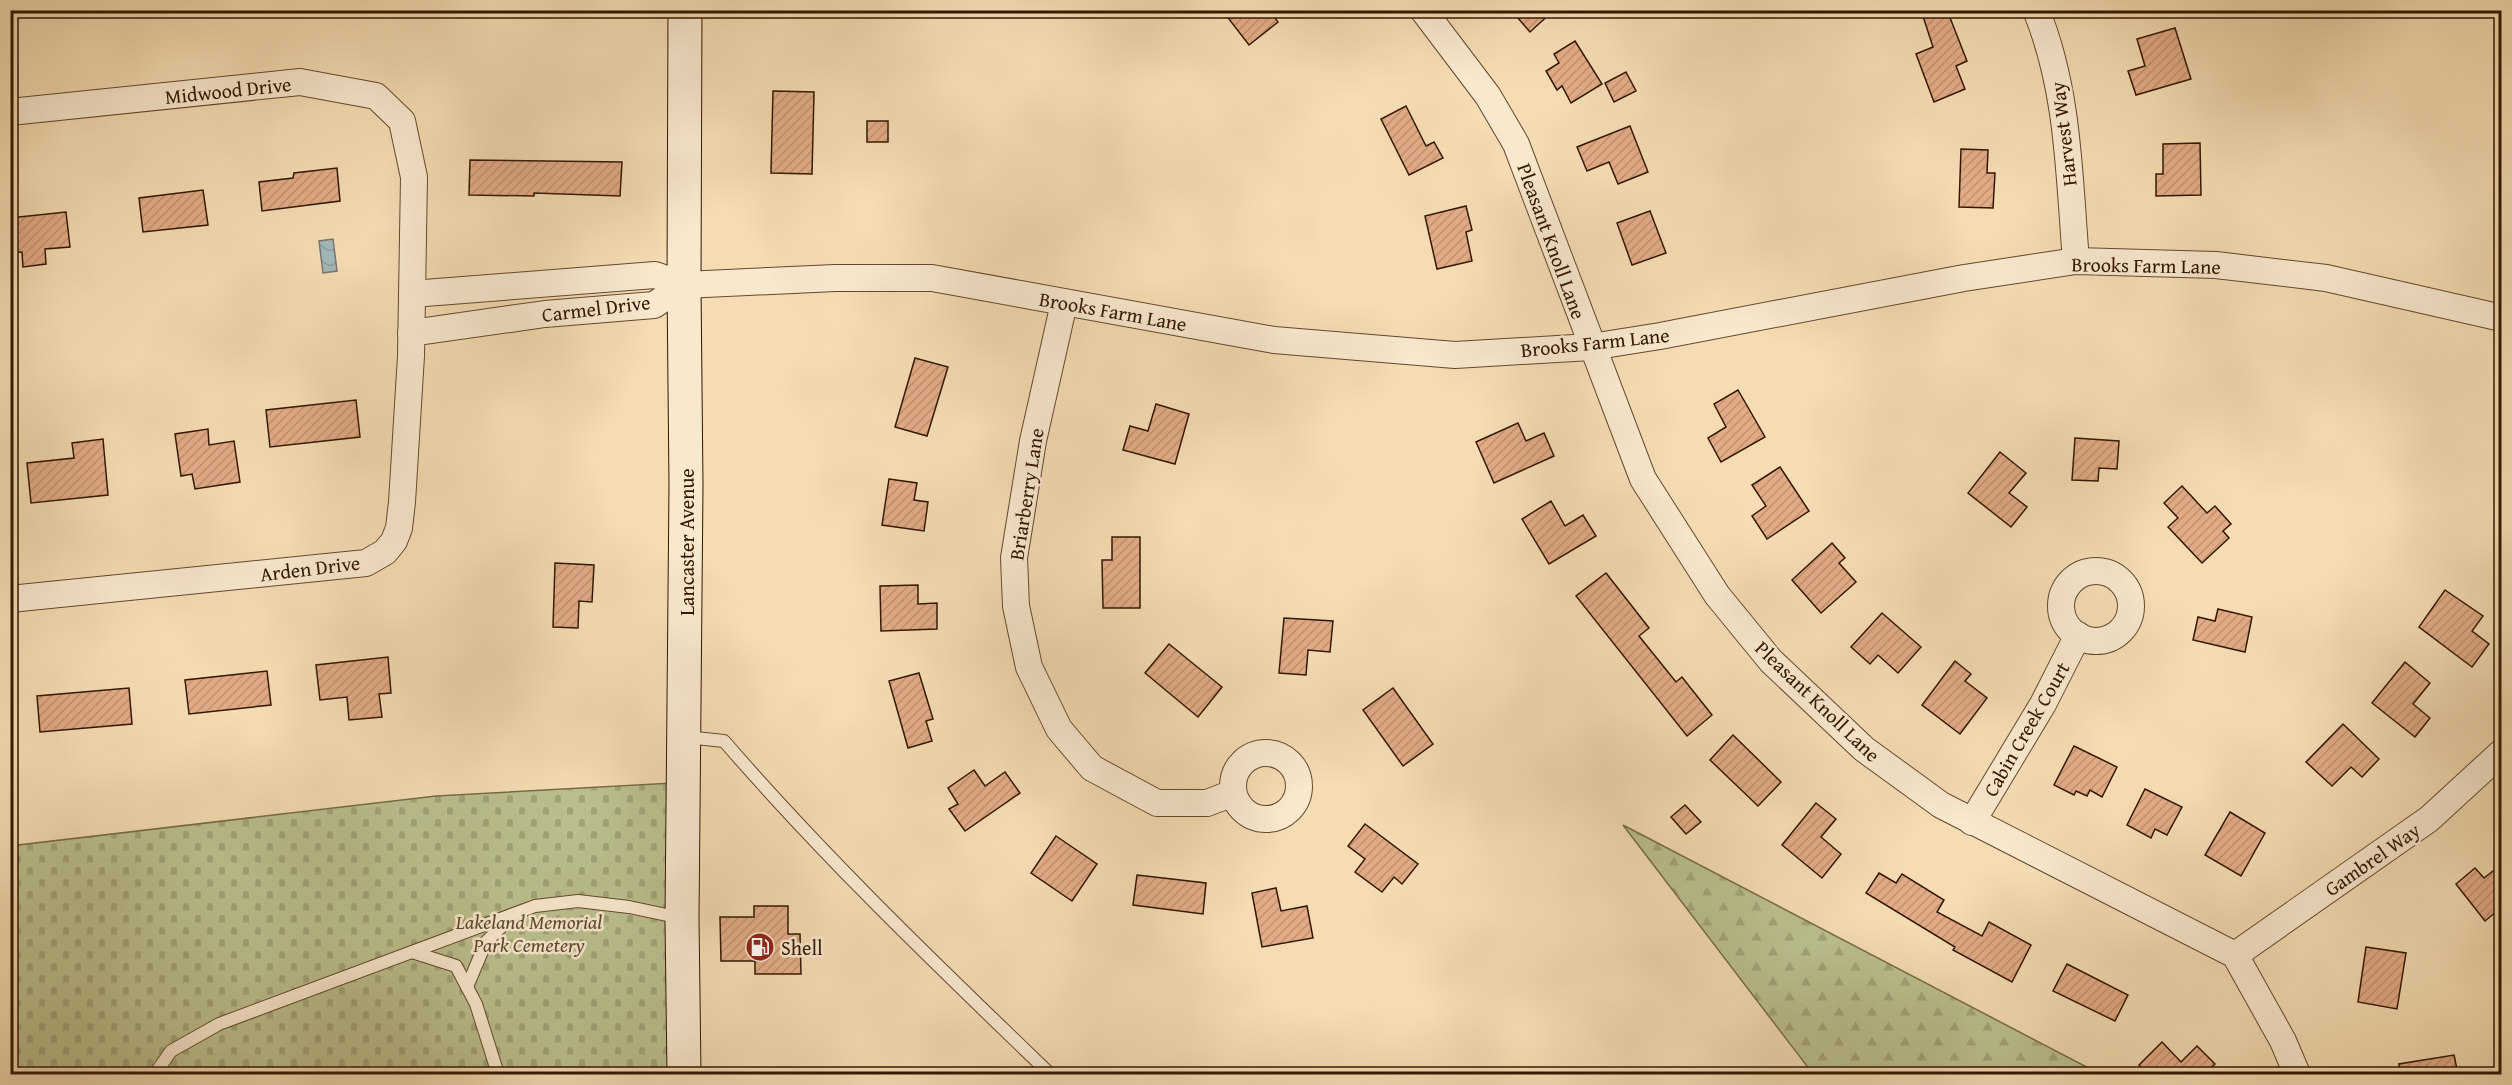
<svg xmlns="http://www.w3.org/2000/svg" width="2512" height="1085" font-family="'Gentium Book Plus',serif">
  <defs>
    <pattern id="forest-firs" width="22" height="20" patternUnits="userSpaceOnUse" patternTransform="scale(1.5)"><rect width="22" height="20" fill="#bbc08e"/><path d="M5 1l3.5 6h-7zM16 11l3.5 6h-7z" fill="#a1a479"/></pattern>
    <pattern id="cemetery-stones" width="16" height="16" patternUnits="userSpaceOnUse" patternTransform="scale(1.5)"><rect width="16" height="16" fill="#bbc08e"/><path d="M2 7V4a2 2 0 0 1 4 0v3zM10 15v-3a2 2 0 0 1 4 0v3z" fill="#a1a479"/></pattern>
    <pattern id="water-waves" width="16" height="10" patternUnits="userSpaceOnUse" patternTransform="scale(1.5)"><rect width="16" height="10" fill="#a3b8b9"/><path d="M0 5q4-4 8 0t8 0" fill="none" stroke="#8d9d9d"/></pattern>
    <pattern id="building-hatch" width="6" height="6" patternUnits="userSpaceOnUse" patternTransform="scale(1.5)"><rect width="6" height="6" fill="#e1ab86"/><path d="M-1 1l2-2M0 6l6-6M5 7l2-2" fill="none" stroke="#c29272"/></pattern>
  </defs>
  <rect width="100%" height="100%" fill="#f5dcb3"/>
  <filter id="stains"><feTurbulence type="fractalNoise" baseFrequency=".00333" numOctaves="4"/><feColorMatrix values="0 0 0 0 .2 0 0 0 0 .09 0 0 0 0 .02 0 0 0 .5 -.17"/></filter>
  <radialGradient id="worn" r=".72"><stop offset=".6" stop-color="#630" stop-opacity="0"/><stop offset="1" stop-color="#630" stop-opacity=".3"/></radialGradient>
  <path fill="url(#forest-firs)" stroke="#776c47" stroke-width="1.5" d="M 1623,825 L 2100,1074 L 1813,1074 Z"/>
  <path fill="url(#cemetery-stones)" stroke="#776c47" stroke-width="1.5" d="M 673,783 L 672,1074 L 11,1074 L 10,846 L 436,796 Z"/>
  <path fill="url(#water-waves)" stroke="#76786f" stroke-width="1.5" d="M 333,239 L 337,271 L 323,273 L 319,241 Z"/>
  <g fill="url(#building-hatch)" stroke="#331700" stroke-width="1.5">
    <path d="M 1222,10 L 1269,10 L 1278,22 L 1249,45 Z"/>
    <path d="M 1511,10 L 1554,10 L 1530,32 Z"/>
    <path d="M 1921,10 L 1947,10 L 1967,61 L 1956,66 L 1965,89 L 1934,102 L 1916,54 L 1933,47 Z"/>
    <path d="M 2175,28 L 2191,79 L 2136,95 L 2128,71 L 2145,66 L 2137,39 Z"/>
    <path d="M 1575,41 L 1602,84 L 1571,103 L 1562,86 L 1557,90 L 1546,71 L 1559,63 L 1554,54 Z"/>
    <path d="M 1626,72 L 1636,91 L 1614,102 L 1605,83 Z"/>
    <path d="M 773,91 L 814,92 L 812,174 L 771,173 Z"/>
    <path d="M 1406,106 L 1426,146 L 1434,142 L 1443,158 L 1409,175 L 1381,119 Z"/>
    <rect x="867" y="121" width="21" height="21"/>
    <path d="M 1630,126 L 1648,172 L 1618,184 L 1609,162 L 1587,171 L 1577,147 Z"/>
    <path d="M 2200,143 L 2201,195 L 2156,196 L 2156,174 L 2163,174 L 2163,144 Z"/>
    <path d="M 1961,149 L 1988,150 L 1987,173 L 1995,173 L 1993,208 L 1959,207 Z"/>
    <path d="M 470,160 L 622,162 L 620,196 L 534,193 L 534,196 L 469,195 Z"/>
    <path d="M 337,168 L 340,201 L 262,211 L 259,182 L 293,178 L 294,173 Z"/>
    <path d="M 203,190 L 208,225 L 143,232 L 139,198 Z"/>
    <path d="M 1466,206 L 1472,230 L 1466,232 L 1472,261 L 1437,269 L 1425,216 Z"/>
    <path d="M 1650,211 L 1666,253 L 1632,265 L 1617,223 Z"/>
    <path d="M 66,212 L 70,247 L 45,249 L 46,264 L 23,267 L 22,252 L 10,253 L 10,218 Z"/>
    <path d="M 915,358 L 948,367 L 927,436 L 895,427 Z"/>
    <path d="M 1738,390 L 1765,437 L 1721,462 L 1708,438 L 1726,427 L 1714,404 Z"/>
    <path d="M 356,400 L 360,437 L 270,447 L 266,410 Z"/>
    <path d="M 1156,404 L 1189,414 L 1175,464 L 1123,450 L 1130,426 L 1148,431 Z"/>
    <path d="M 1518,423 L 1526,441 L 1544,433 L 1554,456 L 1494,483 L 1476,442 Z"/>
    <path d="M 208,429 L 209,445 L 234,441 L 240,482 L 195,489 L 192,474 L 181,476 L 175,434 Z"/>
    <path d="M 2075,438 L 2119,441 L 2117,469 L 2099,468 L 2098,481 L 2072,480 Z"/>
    <path d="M 103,439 L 108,495 L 31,503 L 27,463 L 74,458 L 72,443 Z"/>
    <path d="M 2000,452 L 2026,473 L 2009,493 L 2027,507 L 2011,527 L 1968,493 Z"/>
    <path d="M 1780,467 L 1809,511 L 1767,539 L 1752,516 L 1766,506 L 1752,485 Z"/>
    <path d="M 889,479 L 917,483 L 914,500 L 928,502 L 924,531 L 882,525 Z"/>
    <path d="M 2182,486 L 2207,513 L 2215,506 L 2231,524 L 2223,531 L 2229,538 L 2202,563 L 2168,527 L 2178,518 L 2164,503 Z"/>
    <path d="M 1551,501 L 1565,526 L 1583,515 L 1596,536 L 1549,564 L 1522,519 Z"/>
    <path d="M 1112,537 L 1140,537 L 1140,608 L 1103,608 L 1102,560 L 1112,560 Z"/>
    <path d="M 1832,543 L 1845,558 L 1839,563 L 1856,582 L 1821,613 L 1792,580 Z"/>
    <path d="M 555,563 L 594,565 L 592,602 L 579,601 L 578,628 L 553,627 Z"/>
    <path d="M 1606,573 L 1649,628 L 1639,636 L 1676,682 L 1682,677 L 1712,715 L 1687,736 L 1576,596 Z"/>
    <path d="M 918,585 L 918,604 L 937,603 L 937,629 L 881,631 L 880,586 Z"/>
    <path d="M 2445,590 L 2483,616 L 2472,631 L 2489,644 L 2472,667 L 2419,627 Z"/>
    <path d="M 2218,609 L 2252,617 L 2245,652 L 2193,640 L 2198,617 L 2215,621 Z"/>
    <path d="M 1882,613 L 1921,647 L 1898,673 L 1878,655 L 1870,664 L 1851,647 Z"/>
    <path d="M 1284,618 L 1333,621 L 1330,652 L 1308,650 L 1306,675 L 1279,673 Z"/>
    <path d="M 1169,644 L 1222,687 L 1198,717 L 1145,673 Z"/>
    <path d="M 388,657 L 391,693 L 379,694 L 382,717 L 349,720 L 347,697 L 320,700 L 316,665 Z"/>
    <path d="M 1955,661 L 1971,674 L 1965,681 L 1987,698 L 1960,734 L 1922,705 Z"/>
    <path d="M 2405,662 L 2430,683 L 2413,704 L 2430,718 L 2415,737 L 2372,703 Z"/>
    <path d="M 267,671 L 271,705 L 189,714 L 185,680 Z"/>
    <path d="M 919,673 L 933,719 L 926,721 L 932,741 L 908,748 L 889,681 Z"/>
    <path d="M 129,688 L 132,724 L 40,732 L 37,696 Z"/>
    <path d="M 1393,688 L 1433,744 L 1403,766 L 1363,710 Z"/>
    <path d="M 2343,724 L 2379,759 L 2362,777 L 2351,767 L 2332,786 L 2306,762 Z"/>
    <path d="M 1733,735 L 1781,782 L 1758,806 L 1710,760 Z"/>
    <path d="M 2074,746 L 2117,767 L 2102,797 L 2090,790 L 2087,796 L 2076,791 L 2074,795 L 2054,785 Z"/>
    <path d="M 974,770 L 985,786 L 1005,772 L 1020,793 L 965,831 L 949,809 L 958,804 L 948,788 Z"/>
    <path d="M 2145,789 L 2182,807 L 2167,835 L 2155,829 L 2151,838 L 2127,825 Z"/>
    <path d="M 1816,803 L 1836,819 L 1821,837 L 1841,854 L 1822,878 L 1782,845 Z"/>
    <path d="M 1685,805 L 1701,822 L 1686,834 L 1671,817 Z"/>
    <path d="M 2230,812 L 2265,833 L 2241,876 L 2205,855 Z"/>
    <path d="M 1365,824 L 1418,864 L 1402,884 L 1394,877 L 1382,892 L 1355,872 L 1365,859 L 1348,846 Z"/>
    <path d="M 1056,836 L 1097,864 L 1072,901 L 1031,873 Z"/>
    <path d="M 2502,864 L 2502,907 L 2485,921 L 2456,884 L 2475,868 L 2484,878 Z"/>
    <path d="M 1879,873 L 1896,883 L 1902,874 L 1944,900 L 1937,912 L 1982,936 L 1989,922 L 2031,945 L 2012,982 L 1953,950 L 1955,947 L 1866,893 Z"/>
    <path d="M 1137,875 L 1206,883 L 1203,914 L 1133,905 Z"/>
    <path d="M 1276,888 L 1281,911 L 1307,906 L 1313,938 L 1262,947 L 1252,893 Z"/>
    <path d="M 754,906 L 788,906 L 788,934 L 800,934 L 801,974 L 755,974 L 755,961 L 721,961 L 720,917 L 754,917 Z"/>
    <path d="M 2366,947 L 2406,953 L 2397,1009 L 2358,1002 Z"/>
    <path d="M 2067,964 L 2128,995 L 2115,1021 L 2053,991 Z"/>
    <path d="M 2162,1042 L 2181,1062 L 2197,1046 L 2215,1064 L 2204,1074 L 2148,1074 L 2139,1065 Z"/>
    <path d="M 2454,1055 L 2458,1074 L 2400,1074 L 2399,1064 Z"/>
  </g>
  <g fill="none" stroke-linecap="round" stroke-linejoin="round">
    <g stroke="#64482d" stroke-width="14">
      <g id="lane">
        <path d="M 686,737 L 724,741 C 826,859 938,966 1050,1074"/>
        <path d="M 412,952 L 456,966 L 476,1004 L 498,1074"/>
        <path d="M 467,987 L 486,942 L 510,918"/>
        <path d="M 155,1074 L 171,1051 L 219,1024 L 535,906 L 578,901 L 629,907 L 681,918"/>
      </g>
    </g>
    <g stroke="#64482d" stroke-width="28">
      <g id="street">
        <path d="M 1423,10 L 1488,96 L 1516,144 L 1643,479 L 1717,595 L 1771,661 L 1864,749 L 1941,805 L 2235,955 L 2283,1041 L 2297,1074"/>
        <path d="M 2036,10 C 2069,90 2069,177 2076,261"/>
        <path d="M 10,112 L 300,82 L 376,96 L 402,121 L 414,177 L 411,356 L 402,502 L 399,528 L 394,541 L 385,552 L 366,563 L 10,599"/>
        <path d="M 412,294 L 655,275 L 684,285 L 835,278 L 932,278 L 1274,340 L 1455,355 L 1591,347 L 1660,336 L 1964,278 L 2076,261 L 2216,265 L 2326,278 L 2502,318"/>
        <path d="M 1064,303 L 1033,441 L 1014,558 L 1016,606 L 1029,667 L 1059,729 L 1092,768 L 1157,803 L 1207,803 L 1233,793"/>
        <path d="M 411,333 L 545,314 L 654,305 L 684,285"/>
        <circle cx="2096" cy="606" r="35"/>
        <circle cx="1266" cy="786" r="33"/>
        <path d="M 1972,822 L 2043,704 L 2078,635"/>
        <path d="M 2235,955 L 2429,819 L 2502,752"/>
      </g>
    </g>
    <g stroke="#331700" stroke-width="35">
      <path id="secondary" d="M 684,1074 L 682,919 L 686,486 L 684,285 L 685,10"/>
    </g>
    <use href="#lane" stroke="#f8e8ce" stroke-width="12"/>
    <use href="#street" stroke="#f8e8ce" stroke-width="26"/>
    <use href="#secondary" stroke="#f8e8ce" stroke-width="33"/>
  </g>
  <defs>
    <g id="fuel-disc" transform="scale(1.5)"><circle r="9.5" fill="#8f2418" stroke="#f8e8ce"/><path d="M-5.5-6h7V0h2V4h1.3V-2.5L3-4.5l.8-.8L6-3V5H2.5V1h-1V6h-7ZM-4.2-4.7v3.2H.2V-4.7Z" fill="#fff"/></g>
  </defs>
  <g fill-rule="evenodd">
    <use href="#fuel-disc" x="760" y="947"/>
  </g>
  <g text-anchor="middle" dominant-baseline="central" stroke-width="5" stroke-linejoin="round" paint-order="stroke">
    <g font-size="20" fill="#331700" stroke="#f8e8ce">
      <text transform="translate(228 90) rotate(-6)">Midwood Drive</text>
      <text transform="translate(2063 134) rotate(-97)">Harvest Way</text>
      <text transform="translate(1552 241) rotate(70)">Pleasant Knoll Lane</text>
      <text transform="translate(2146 265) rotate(1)">Brooks Farm Lane</text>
      <text transform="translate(596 308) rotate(-7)">Carmel Drive</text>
      <text transform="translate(1113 311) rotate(10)">Brooks Farm Lane</text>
      <text transform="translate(1595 342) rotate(-6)">Brooks Farm Lane</text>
      <text transform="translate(1026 494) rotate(-81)">Briarberry Lane</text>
      <text transform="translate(686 542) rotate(-90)">Lancaster Avenue</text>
      <text transform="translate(310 568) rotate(-7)">Arden Drive</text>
      <text transform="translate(1818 701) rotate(44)">Pleasant Knoll Lane</text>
      <text transform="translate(2026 729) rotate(-60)">Cabin Creek Court</text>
      <text transform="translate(2372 859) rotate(-35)">Gambrel Way</text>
    </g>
    <g font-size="20" font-style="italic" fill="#5c4a2b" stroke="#f8e8ce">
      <text x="529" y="921">Lakeland Memorial<tspan x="529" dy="23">Park Cemetery</tspan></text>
    </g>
    <g font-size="20" fill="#331700" stroke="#f8e8ce" text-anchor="start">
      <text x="781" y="947">Shell</text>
    </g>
  </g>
  <rect width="2512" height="1085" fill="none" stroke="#f5dcb3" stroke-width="36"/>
  <rect x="12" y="12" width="2488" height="1061" fill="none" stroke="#331700" stroke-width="3"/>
  <rect x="18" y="18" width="2476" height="1049" fill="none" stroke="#331700" stroke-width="1.5"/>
  <rect width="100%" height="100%" filter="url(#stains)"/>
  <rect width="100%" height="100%" fill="url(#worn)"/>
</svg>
